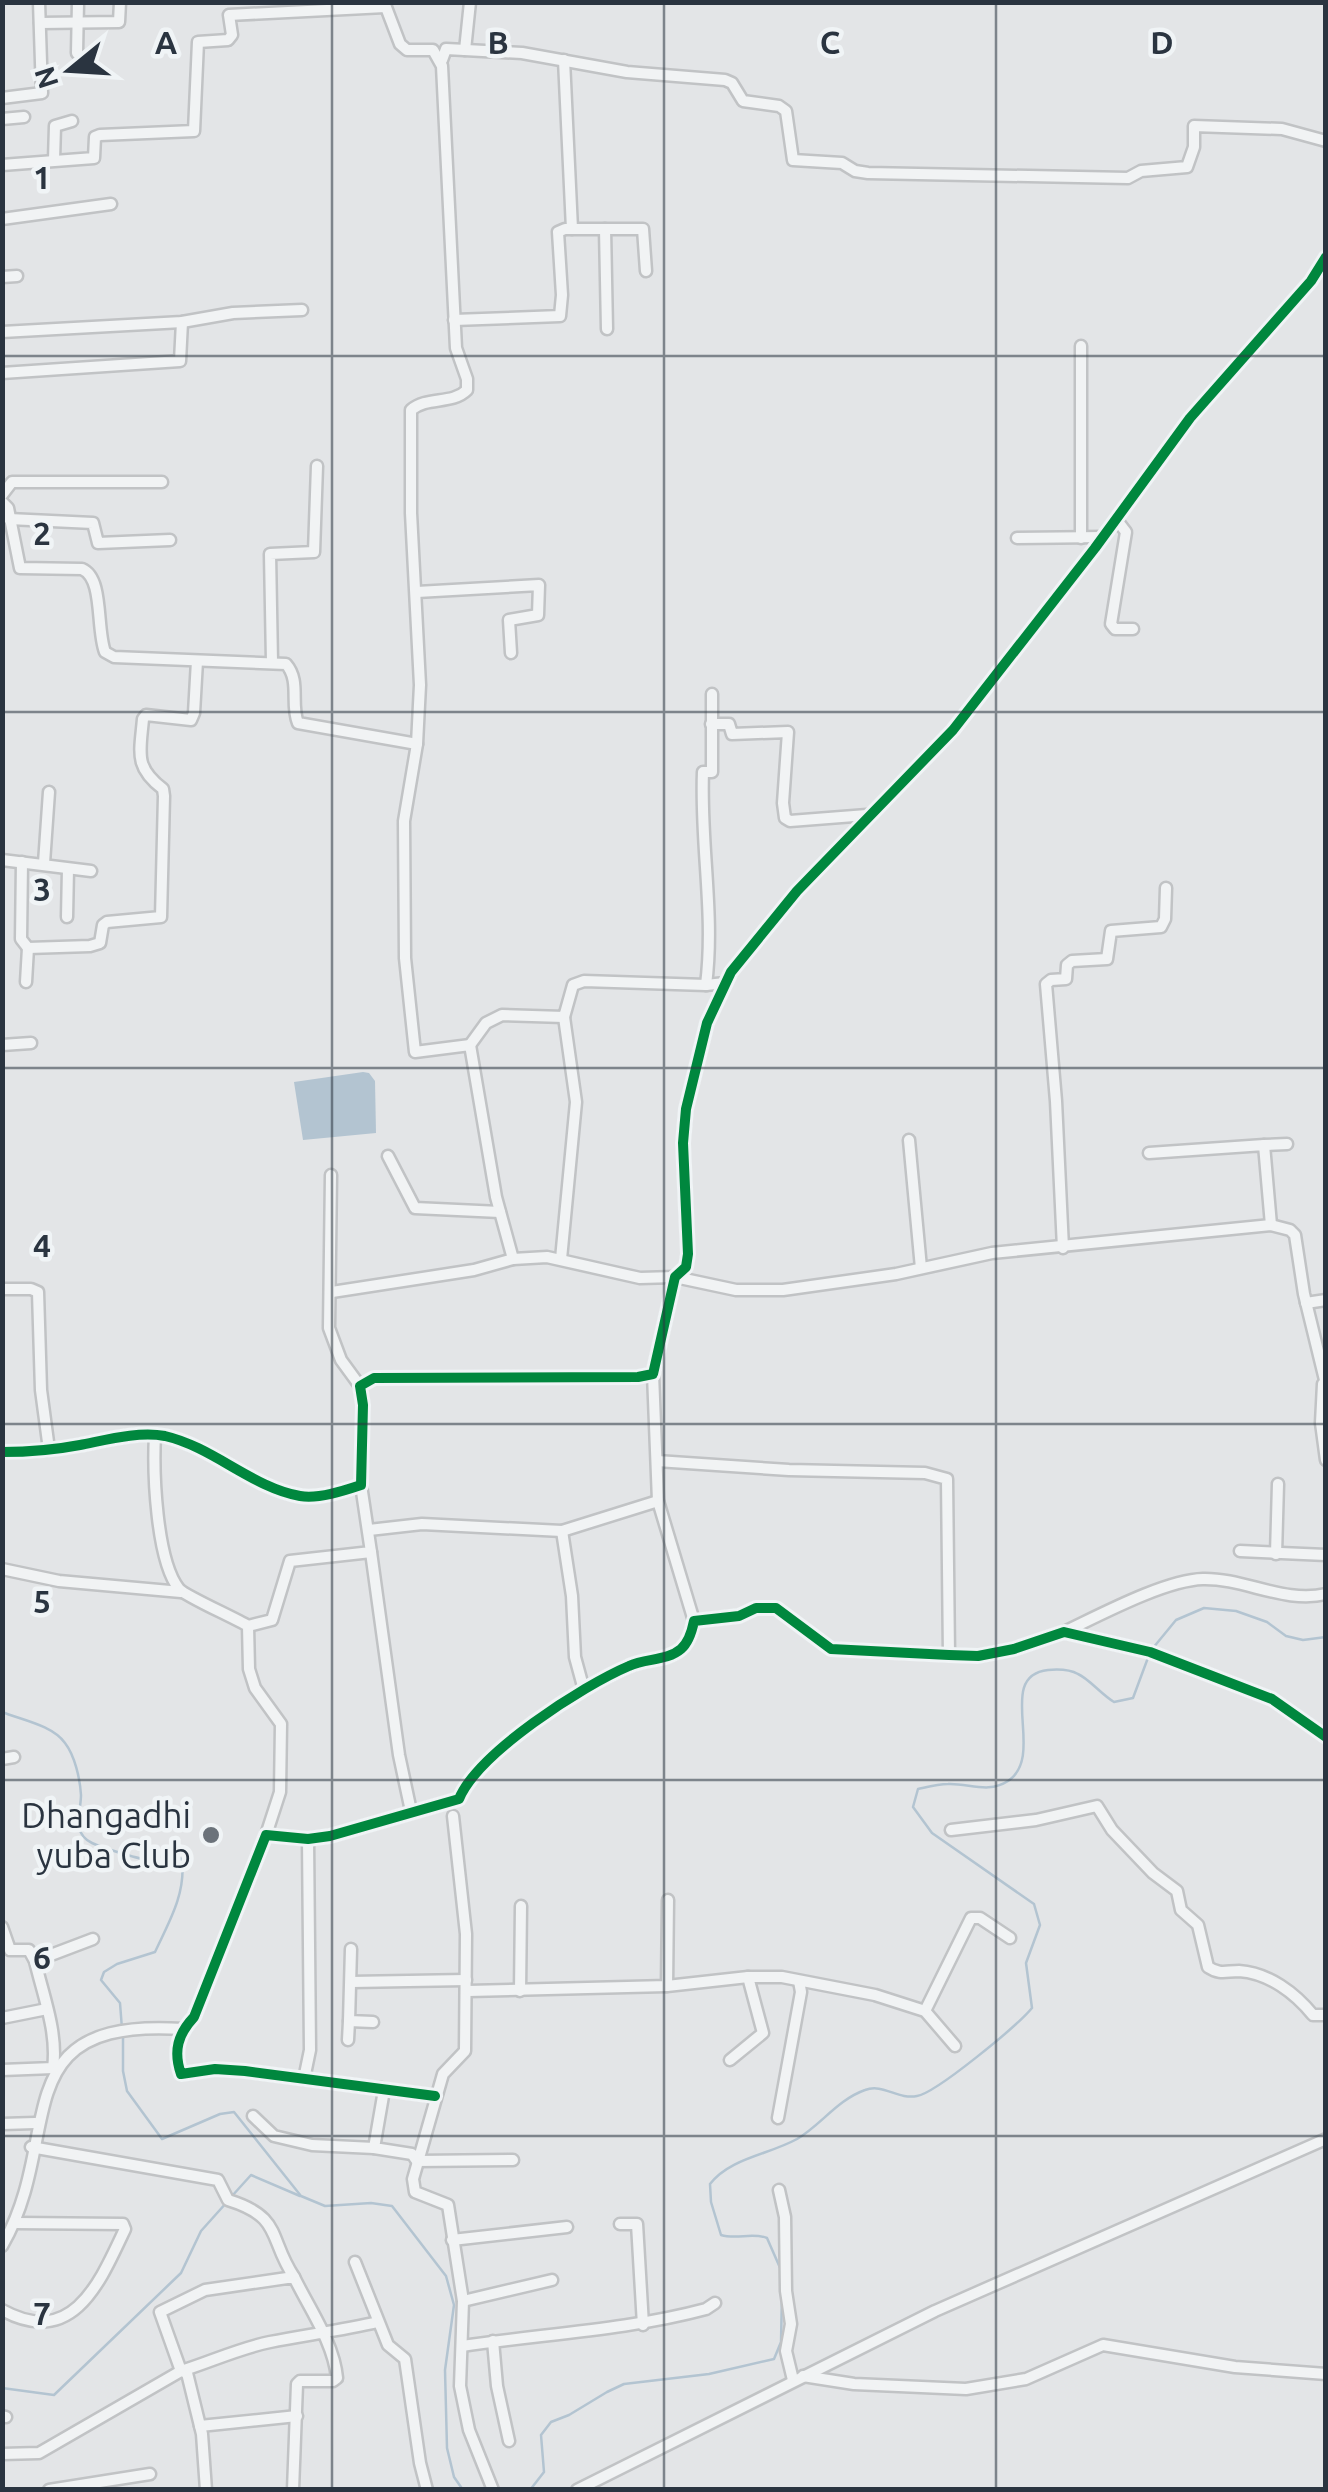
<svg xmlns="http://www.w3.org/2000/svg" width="1328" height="2492" font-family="Ubuntu,sans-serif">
  <rect width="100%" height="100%" fill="#e3e5e7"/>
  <path fill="#b3c4d1" d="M 363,1072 L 369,1073 L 375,1081 L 376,1133 L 303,1140 L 294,1082 Z"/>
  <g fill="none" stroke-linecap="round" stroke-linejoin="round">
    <g stroke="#b3c4d1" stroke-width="2.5">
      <path d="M 1153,1648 L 1176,1620 L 1204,1608 L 1236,1611 L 1267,1622 L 1286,1636 L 1303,1640 L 1326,1637"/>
      <path d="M 2,1712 C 22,1720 52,1725 65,1743 C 75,1756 80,1779 81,1795 C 81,1812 71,1833 92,1843 C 100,1847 138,1859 145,1859 C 160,1858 167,1853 182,1859 C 186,1894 169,1922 155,1952 L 117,1964 L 104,1972 L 101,1980 L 120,2003 L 122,2029"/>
      <path d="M 123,2037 L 123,2071 L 127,2091 L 162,2139 L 220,2114 L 234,2112 L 301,2196 L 325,2206 L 371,2203 L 392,2206 L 446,2276 L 454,2305 L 445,2370 L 447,2448 L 454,2477 L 463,2490"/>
      <path d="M 232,2196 L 251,2175 L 300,2196"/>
      <path d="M 781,2270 L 767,2238 C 752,2232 737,2240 721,2235 L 711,2202 L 710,2184 C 730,2158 768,2155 797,2139 C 821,2125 837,2100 865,2090 C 883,2083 898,2100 917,2096 C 936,2093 1017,2026 1032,2008 L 1026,1963 L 1040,1925 L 1034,1904 L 932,1833 L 913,1807 L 918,1789 C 927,1787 938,1784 948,1784 C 969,1783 988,1794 1008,1781 C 1047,1755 994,1676 1048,1670 C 1059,1669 1069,1669 1078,1674 C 1088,1678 1102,1695 1114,1702 L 1133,1698 L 1149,1655"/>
      <path d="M 2,2388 L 54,2395 L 181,2273 L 201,2231 L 227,2202"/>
      <path d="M 530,2490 L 544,2472 L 541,2435 L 551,2422 L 569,2415 L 607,2392 L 624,2384 L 709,2374 L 774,2359 L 781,2342 L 782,2293"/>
    </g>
    <g stroke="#c1c3c5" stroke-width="15">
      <g id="minor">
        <path d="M 384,2 L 400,44 L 407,50 L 433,50 L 442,66 L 456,348 L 467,379 L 467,390 C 452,405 427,396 411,410 L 411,513 L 420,685 L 417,744 L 404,821 L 405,958 L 415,1052 L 470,1045 L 496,1197 L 513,1259"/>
        <path d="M 40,23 L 119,22 L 120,2"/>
        <path d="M 465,50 L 470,2"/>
        <path d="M 77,53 L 78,2"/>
        <path d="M 442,60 L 446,49 L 522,53 L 627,72 L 725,80 L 732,83 L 743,101 L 779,106 L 786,111 L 793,160 L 842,163 L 855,171 L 868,173 L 1128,178 L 1141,171 L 1187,167 L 1194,147 L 1194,126 L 1282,129 L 1326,141"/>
        <path d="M 564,60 L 572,229"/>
        <path d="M 2,98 L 42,93 L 39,2"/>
        <path d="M 2,119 L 24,117"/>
        <path d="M 54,160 L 55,126 L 72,121"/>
        <path d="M 2,165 L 94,158 L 95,137 L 100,135 L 194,131 L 198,42 L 228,40 L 232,35 L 229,15 L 385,7"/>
        <path d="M 2,219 L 111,204"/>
        <path d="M 605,229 L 607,329"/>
        <path d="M 2,277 L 17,276"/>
        <path d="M 454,320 L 560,316 L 562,295 L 558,232 L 565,229 L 643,229 L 646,271"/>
        <path d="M 2,332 L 182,322 L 233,313 L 302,310"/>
        <path d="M 1081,346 L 1081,538"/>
        <path d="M 2,373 L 180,361 L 182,322"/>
        <path d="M 2,495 L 12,482 L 162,482"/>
        <path d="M 2,502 L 8,508 L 20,568 L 82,569 C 104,578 96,629 105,652 L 114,657 L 286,664 C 301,681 290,704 298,723 L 417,744"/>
        <path d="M 9,519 L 93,523 L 98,543 L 170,540"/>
        <path d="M 1116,519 L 1126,532 L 1111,624 L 1115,629 L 1133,629"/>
        <path d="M 1017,538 L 1103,537"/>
        <path d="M 417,592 L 539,585 L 538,615 L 509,620 L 511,653"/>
        <path d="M 272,662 L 270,554 L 314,552 L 317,466"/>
        <path d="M 711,724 L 729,724 L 732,734 L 788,732 L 783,803 L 785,818 L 790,821 L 867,815"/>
        <path d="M 2,860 L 91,871"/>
        <path d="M 22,862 L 21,939 L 28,948 L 90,946 L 100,943 L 103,925 L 107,922 L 161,917 L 164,796 L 163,789 C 134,767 140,753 143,719 L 146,715 L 191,720 L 194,713 L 197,661"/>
        <path d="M 44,863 L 49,792"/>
        <path d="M 67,917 L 68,869"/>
        <path d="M 26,982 L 28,948"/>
        <path d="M 706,985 C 715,914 700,844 703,772 L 712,772 L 712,694"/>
        <path d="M 2,1045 L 31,1043"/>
        <path d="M 470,1045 L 486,1023 L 502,1015 L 564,1017 L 573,985 L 584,981 L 706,985 L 725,983"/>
        <path d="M 909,1140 L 921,1268"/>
        <path d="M 1264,1145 L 1287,1144"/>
        <path d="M 1149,1153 L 1264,1145 L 1271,1225"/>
        <path d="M 388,1156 L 415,1208 L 500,1212"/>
        <path d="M 331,1175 L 329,1328 L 341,1360 L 360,1386"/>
        <path d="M 1063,1248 L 1056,1101 L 1046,984 L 1051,980 L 1066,979 L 1067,965 L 1072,961 L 1107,959 L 1111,931 L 1161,927 L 1165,919 L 1166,888"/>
        <path d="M 561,1259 L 576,1102 L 564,1017"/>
        <path d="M 2,1289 L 31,1289 L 38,1292 L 41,1390 L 48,1442 L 46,1450"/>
        <path d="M 332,1292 L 474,1270 L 513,1259 L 547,1257 L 640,1278 L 675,1277 L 736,1290 L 783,1290 L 896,1274 L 992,1253 L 1271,1225 L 1290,1230 L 1295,1235 L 1304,1294 L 1326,1384"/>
        <path d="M 1306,1303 L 1326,1300"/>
        <path d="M 653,1374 L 658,1501 L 694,1621"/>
        <path d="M 1323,1384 L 1321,1423 L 1326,1460"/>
        <path d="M 155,1435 C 153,1472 156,1560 179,1589 C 185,1596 235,1618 248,1626 L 249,1669 L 255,1688 L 281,1724 L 280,1792 L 266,1835"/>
        <path d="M 2,1452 C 29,1452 54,1450 80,1445 C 106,1440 138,1431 165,1436 C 213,1447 253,1488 300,1496 C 319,1499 343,1491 361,1485 L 363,1405 L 360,1386 L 374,1378 L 638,1377 L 653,1374 L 675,1277 L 686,1267 L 688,1254 L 683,1143 L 686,1109 L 707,1023 L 731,972 L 797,891 L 953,730 L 1095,548 L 1190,418 L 1311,281 L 1326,257"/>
        <path d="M 657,1461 L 789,1470 L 925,1473 L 947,1479 L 949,1655"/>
        <path d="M 369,1530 L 422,1524 L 562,1531 L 658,1501"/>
        <path d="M 562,1531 L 572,1596 L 575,1657 L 584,1690"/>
        <path d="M 1240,1551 L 1326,1555"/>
        <path d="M 371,1552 L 399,1755 L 411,1811"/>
        <path d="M 1276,1554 L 1278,1484"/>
        <path d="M 2,1569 L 59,1581 L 181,1592"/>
        <path d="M 248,1626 L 272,1620 L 290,1561 L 371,1552 L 361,1485"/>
        <path d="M 1064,1632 C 1100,1615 1165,1580 1203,1579 C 1244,1578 1285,1604 1326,1594"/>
        <path d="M 2,1759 L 14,1757"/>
        <path d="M 453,1816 L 466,1934 L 465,2051 L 443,2074 L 413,2179 L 415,2192 L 448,2205 L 463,2301 L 460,2386 L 469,2430 L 493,2490"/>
        <path d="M 951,1830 L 1036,1820 L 1097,1806 L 1112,1830 L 1153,1873 L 1177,1891 L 1181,1910 L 1198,1925 L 1208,1967 C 1220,1975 1226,1971 1239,1971 C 1269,1973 1295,1993 1313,2015 L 1326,2015"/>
        <path d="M 2,1927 L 10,1950 L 29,1950 L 35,1961 C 43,1995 58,2033 53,2068 L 2,2070"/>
        <path d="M 351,1949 L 349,2021 L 373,2022"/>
        <path d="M 35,1961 L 93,1939"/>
        <path d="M 351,1982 L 466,1980"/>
        <path d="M 667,1986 L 668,1900"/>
        <path d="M 468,1991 L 667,1986 L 748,1977 L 782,1977 L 875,1995 L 925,2011 L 955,2046"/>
        <path d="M 520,1991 L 521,1906"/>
        <path d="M 925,2011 L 971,1918 L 980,1918 L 1010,1938"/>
        <path d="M 2,2018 L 47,2009"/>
        <path d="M 348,2040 L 349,2021"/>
        <path d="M 730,2060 L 763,2033 L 748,1977"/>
        <path d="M 304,2079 L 310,2050 L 308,1839"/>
        <path d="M 381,2088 L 383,2096 L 374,2148 L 412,2154 L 417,2161 L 513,2160"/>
        <path d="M 435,2096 L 245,2071 L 215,2069 L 181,2074 C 173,2051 178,2034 194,2017 L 266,1835 L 308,1839 L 330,1836 L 459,1799 C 478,1753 582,1686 629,1666 C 646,1658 667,1661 681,1649 C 689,1642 692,1631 694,1621 L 739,1616 L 756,1608 L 776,1608 L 831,1649 L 949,1655 L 978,1656 L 1014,1649 L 1064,1632 L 1150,1652 L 1272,1699 L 1326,1737"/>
        <path d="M 253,2116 L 274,2136 L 312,2145 L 374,2148"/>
        <path d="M 778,2118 L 801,1992 L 799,1981"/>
        <path d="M 2,2124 L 35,2123"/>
        <path d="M 31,2147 L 218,2180 L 228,2200 C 283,2217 268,2238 294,2277"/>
        <path d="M 779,2190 L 785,2217 L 786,2291 L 791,2324 L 786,2351 L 793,2380"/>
        <path d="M 620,2224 L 637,2224 L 643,2325"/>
        <path d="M 452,2240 L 567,2227"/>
        <path d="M 2,2246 C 66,2136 0,2017 183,2029"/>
        <path d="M 355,2262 L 388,2345 L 405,2359 L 420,2463 L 427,2490"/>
        <path d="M 463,2301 L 552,2280"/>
        <path d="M 2,2310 C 73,2349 100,2282 125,2229 L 123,2224 L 16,2223"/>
        <path d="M 493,2341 L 497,2386 L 509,2441"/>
        <path d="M 462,2346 C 543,2334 628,2330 706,2309 L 715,2303"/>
        <path d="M 803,2376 L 854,2384 L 966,2389 L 1026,2379 L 1103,2345 L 1235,2367 L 1326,2374"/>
        <path d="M 2,2416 L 6,2417"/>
        <path d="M 200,2426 L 297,2416"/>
        <path d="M 2,2454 L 39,2453 L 181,2371 L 187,2373 L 202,2434 L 206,2490"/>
        <path d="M 49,2490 L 150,2474"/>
        <path d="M 293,2490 L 297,2384 L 300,2381 L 333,2381 L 337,2378 C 334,2343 309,2308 294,2277 L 205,2290 L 160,2312 L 181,2371 C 210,2362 240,2348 270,2342 C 306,2335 343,2330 378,2322"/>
        <path d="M 577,2490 L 935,2311 L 1326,2139"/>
      </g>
    </g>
    <use href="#minor" stroke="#f1f3f4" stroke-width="10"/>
    <g stroke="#f0f4f6" stroke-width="16">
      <g id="cycleway">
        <path d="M 2,1452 C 29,1452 54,1450 80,1445 C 106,1440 138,1431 165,1436 C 213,1447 253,1488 300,1496 C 319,1499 343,1491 361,1485 L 363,1405 L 360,1386 L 374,1378 L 638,1377 L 653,1374 L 675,1277 L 686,1267 L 688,1254 L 683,1143 L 686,1109 L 707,1023 L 731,972 L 797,891 L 953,730 L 1095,548 L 1190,418 L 1311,281 L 1326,257"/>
        <path d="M 435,2096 L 245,2071 L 215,2069 L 181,2074 C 173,2051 178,2034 194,2017 L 266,1835 L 308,1839 L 330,1836 L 459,1799 C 478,1753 582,1686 629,1666 C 646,1658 667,1661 681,1649 C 689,1642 692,1631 694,1621 L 739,1616 L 756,1608 L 776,1608 L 831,1649 L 949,1655 L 978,1656 L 1014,1649 L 1064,1632 L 1150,1652 L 1272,1699 L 1326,1737"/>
      </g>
    </g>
    <use href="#cycleway" stroke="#00873e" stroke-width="10"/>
  </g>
  <path fill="none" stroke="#2a3440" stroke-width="2.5" stroke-opacity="0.55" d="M 332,2 L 332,2490M 664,2 L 664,2490M 996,2 L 996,2490M 2,356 L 1326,356M 2,712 L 1326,712M 2,1068 L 1326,1068M 2,1424 L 1326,1424M 2,1780 L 1326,1780M 2,2136 L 1326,2136"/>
  <circle fill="#6b727a" stroke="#f0f4f6" stroke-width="4" cx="211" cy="1835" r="10"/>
  <g text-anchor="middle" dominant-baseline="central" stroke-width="9" stroke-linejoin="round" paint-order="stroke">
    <g font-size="35" fill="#2a3440" stroke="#f0f4f6" text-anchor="end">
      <text x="191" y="1815">Dhangadhi<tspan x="191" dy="40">yuba Club</tspan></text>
    </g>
  </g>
  <g font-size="32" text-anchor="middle" font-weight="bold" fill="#2a3440" stroke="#f0f4f6" stroke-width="9" stroke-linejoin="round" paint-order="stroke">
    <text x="166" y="54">A</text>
    <text x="498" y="54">B</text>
    <text x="830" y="54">C</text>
    <text x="1162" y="54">D</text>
    <text x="42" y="189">1</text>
    <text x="42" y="545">2</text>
    <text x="42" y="901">3</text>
    <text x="42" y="1257">4</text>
    <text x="42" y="1613">5</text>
    <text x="42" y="1969">6</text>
    <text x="42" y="2325">7</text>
  </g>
  <rect width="1328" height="2492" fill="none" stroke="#2a3440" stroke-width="10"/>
  <g transform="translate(70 70) rotate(252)" stroke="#f0f4f6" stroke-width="8" paint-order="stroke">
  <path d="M0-8L18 38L0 25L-18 38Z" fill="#2a3440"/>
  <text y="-15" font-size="28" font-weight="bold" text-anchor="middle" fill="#2a3440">N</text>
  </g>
</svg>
